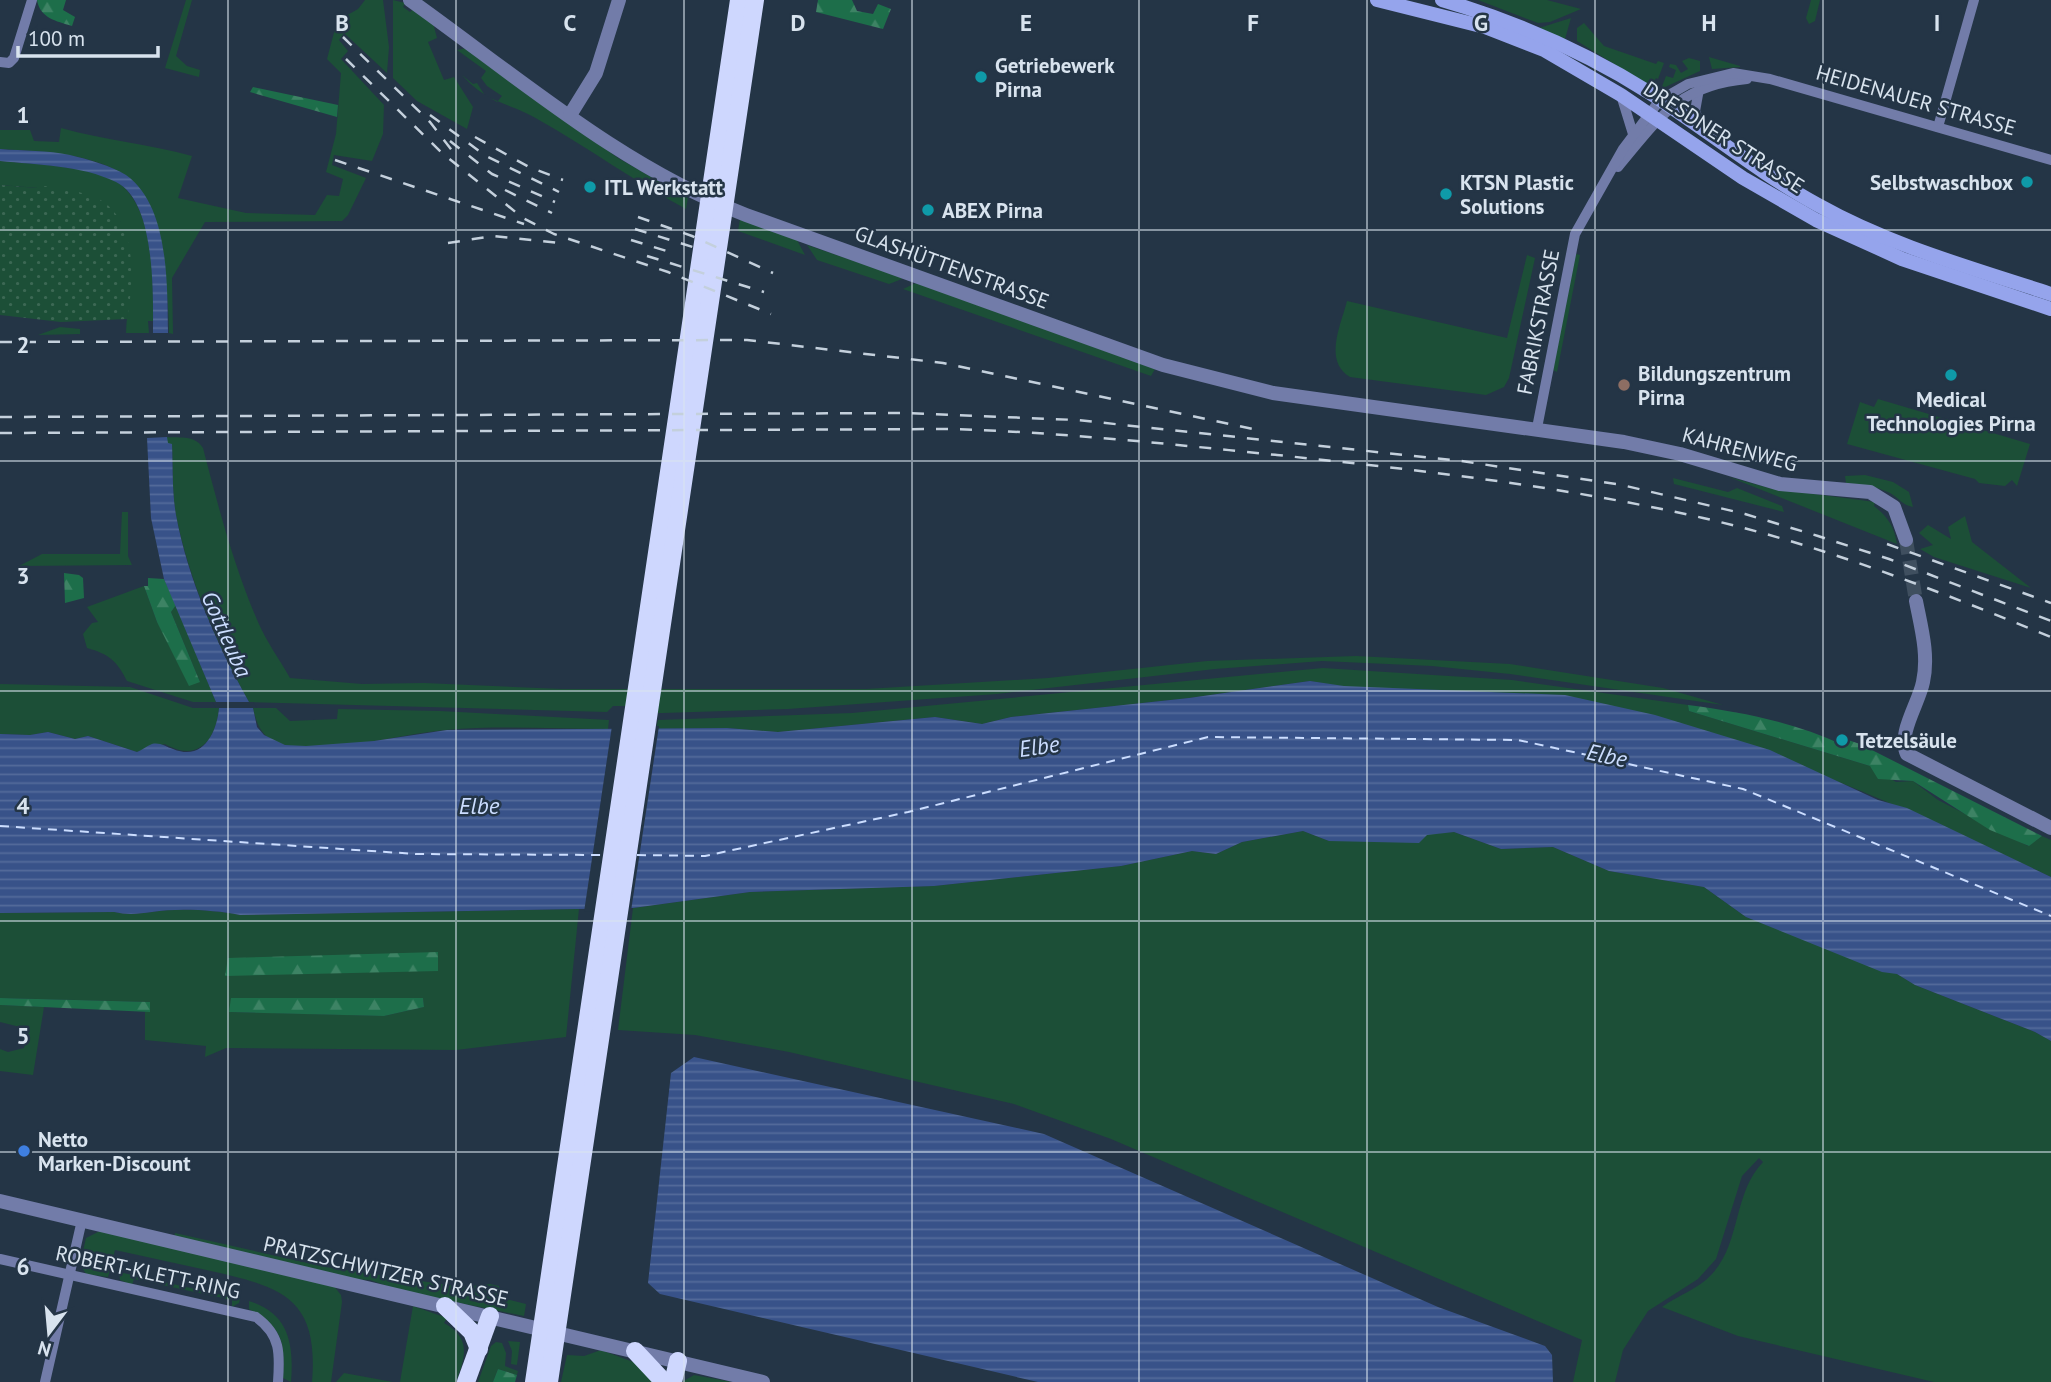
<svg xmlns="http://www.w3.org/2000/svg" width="2051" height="1382" font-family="'PT Sans',sans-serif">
  <defs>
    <pattern id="forest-firs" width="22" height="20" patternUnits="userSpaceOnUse" patternTransform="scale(1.75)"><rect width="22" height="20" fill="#1d6e4a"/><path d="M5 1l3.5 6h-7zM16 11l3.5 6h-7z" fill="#3d8364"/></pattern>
    <pattern id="garden-dots" width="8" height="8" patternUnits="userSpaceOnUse" patternTransform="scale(1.75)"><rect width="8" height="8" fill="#1c4f37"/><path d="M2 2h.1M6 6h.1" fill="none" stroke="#3c6854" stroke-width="1.8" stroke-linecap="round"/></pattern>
    <pattern id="water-rules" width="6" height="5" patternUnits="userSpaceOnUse" patternTransform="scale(1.75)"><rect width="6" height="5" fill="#385289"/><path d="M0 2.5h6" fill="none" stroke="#546b9a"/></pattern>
  </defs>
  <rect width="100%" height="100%" fill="#243546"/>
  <g fill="#1c4f37" fill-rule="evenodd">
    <path d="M 186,0 L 192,0 L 176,56 L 187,66 L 200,70 L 199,77 L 165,68 Z"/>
    <path d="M 365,0 L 383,0 L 389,47 L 387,73 L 344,33 L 339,40 L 348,51 L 341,59 L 384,105 L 383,134 L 372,161 L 334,155 L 332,165 L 366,178 L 348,215 L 342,221 L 205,222 L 172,278 L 173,334 L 169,333 C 169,297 161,197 125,175 C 88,152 42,152 0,149 L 0,130 L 30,130 L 34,141 L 59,142 L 61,128 C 104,140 148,144 192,156 L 178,198 L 246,213 L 315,215 L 327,195 L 339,196 L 343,179 L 326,172 L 336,134 L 341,73 L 327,59 L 337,21 L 358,9 Z"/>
    <path d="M 393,0 L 405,3 L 403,7 L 410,12 L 413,9 L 433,23 L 437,38 L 428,42 L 444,80 L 454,77 L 473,107 L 467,129 L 417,101 L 393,78 Z"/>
    <path d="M 1478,0 L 1547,0 L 1581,9 L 1550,22 L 1538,23 Z"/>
    <path d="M 1811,0 L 1820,0 L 1815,21 L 1809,24 L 1806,18 Z"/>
    <path d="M 1571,18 L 1565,39 L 1539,28 Z"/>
    <path d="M 1584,23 L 1604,46 L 1656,64 L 1658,61 L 1664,63 L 1658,79 L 1656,78 L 1651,87 L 1577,41 L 1577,28 Z"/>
    <path d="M 466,48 L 618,158 L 688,198 L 686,209 C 635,182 589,148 539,120 C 507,101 489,105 462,75 L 473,84 L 477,83 L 484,94 L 497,102 L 502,96 L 487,86 L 481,78 L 486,71 L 457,50 Z"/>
    <path d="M 1709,57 L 1740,66 L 1740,67 L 1712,69 Z"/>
    <path d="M 1689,58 L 1700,61 L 1700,71 L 1661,89 L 1666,76 L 1673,78 L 1676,70 L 1669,67 L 1670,64 L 1676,65 L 1681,73 L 1688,69 L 1682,61 Z"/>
    <path d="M 0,161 C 29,164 99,166 120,184 C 155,212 153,281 153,321 L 148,321 L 149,333 L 126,333 C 128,288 138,268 120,221 L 38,188 L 0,185 Z"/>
    <path d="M 740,219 L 797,240 L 805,255 L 738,231 Z"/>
    <path d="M 807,245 L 901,277 L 902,279 L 889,284 L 817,260 Z"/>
    <path d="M 1576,254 L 1580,255 L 1557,372 L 1553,370 Z"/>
    <path d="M 1527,255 L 1535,258 L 1509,378 L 1504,387 L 1486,395 L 1350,377 C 1323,361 1341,325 1347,301 L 1507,338 Z"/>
    <path d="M 916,283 L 1155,369 L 1151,376 L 903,289 Z"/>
    <path d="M 60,327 L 80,329 L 80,334 L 38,335 Z"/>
    <path d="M 1878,399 L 2030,444 L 2017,486 L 2012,480 L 2005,486 L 1979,483 L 1975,479 L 1847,444 L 1860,402 L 1874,407 Z"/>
    <path d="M 167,437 C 181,438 195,435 203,448 C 218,506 234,567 258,622 C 266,641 280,660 290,678 L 362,684 L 424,683 L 562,689 L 866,689 L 1048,678 L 1207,661 L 1356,656 L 1510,664 L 1663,688 L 1723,705 L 1510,674 L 1432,666 L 1322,661 L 1215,669 L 997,694 L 788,709 L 663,713 L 658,713 L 656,706 L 613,706 L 607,712 L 249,702 C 217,644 189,580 176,515 C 172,492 173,468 172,445 L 167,444 Z"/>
    <path d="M 1865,475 L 1893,482 L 1909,492 L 1913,507 C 1902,505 1899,498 1890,493 C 1876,486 1861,485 1846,483 L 1845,476 Z"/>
    <path d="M 1729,477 L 1769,488 L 1875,502 L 1874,506 C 1888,517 1894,526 1897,544 Z"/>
    <path d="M 1673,478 L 1728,492 L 1737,488 L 1782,506 L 1784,512 L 1674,484 Z"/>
    <path d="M 122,512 L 128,512 L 128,556 L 132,565 L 19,566 L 42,554 L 120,554 Z"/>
    <path d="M 1965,516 L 1972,542 L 2031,588 L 1934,557 L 1920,549 L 1933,545 L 1919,533 L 1928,525 L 1951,539 L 1948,527 Z"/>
    <path d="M 144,586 L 157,622 L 200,682 L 171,612 L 176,605 L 216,702 L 193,702 L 127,681 C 117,661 109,654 87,648 L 83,634 L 92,623 L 98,622 L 87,607 Z"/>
    <path d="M 1323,668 L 1512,680 L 1688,705 L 1689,711 L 1870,766 L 1896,782 L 1913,781 L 1938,800 L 2028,846 L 2042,836 L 2051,840 L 2051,877 C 1968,838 1888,800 1803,768 L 1310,681 L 1189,698 L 1011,717 L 982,724 L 935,717 L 778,732 L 727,728 L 656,729 L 658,720 L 852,713 Z"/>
    <path d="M 0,684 L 130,687 L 193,708 L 219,708 C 216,740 198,763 165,744 L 137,752 L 88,736 L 75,739 L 48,732 L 30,735 L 0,734 Z"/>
    <path d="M 253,708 L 276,708 L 290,721 L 337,719 L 338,709 L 440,711 L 609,720 L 608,729 C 555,729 499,725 446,730 C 401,734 328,754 285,745 C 264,741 257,727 253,708 Z"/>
    <path d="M 1303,831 L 1329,841 L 1454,832 L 1501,849 L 1553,847 L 1609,871 L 1704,887 L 1746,917 L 1897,974 L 1915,985 L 2035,1032 L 2051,1041 L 2051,1382 L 1934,1382 L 1738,1336 L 1662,1307 C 1678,1295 1699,1289 1712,1274 C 1741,1243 1733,1193 1763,1162 L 1759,1158 L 1742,1176 L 1716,1259 L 1698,1279 L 1648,1311 L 1623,1350 L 1615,1382 L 1573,1382 L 1582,1340 L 1111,1139 L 1014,1104 L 789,1052 L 695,1035 L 618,1030 L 633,908 L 750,892 L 934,886 L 1121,866 L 1192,851 L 1216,854 L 1242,842 Z"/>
    <path d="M 579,909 L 566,1037 L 456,1050 L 226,1048 L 205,1057 L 206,1046 L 145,1040 L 145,1012 L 150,1011 L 150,1002 L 0,998 L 0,913 L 114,912 C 127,915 138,914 152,912 C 178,908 214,910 240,915 ZM 232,998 L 423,998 L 424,1007 L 384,1016 L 230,1012 Z"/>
    <path d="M 0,1005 L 44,1007 L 33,1075 L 0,1071 L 0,1049 L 8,1052 L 24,1048 L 26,1036 L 20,1027 L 0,1022 Z"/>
    <path d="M 100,1231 L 334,1286 L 341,1295 L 342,1302 L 331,1382 L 312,1382 C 319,1298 282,1287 211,1271 C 179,1264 147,1257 115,1250 L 108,1277 L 86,1274 L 80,1264 L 86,1238 Z"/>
    <path d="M 175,1233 L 325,1267 L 462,1287 L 490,1284 L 499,1286 L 502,1298 L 526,1304 L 524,1316 L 402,1291 L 370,1280 L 346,1279 L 174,1238 Z"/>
    <path d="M 119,1272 L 240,1299 L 239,1303 L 232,1307 L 232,1300 L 134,1279 L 132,1285 L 120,1280 Z"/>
    <path d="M 249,1301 C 289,1313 294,1344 291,1382 L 283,1378 C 285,1340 283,1329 249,1309 Z"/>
    <path d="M 413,1306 L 447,1318 L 444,1323 C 471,1338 466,1356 456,1382 L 400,1382 Z"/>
    <path d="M 508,1341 L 520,1342 L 517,1365 L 511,1364 L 512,1351 Z"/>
    <path d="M 496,1342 L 502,1343 L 506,1353 L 505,1366 L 518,1371 L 517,1375 L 498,1369 L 493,1382 L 478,1382 L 491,1346 Z"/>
    <path d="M 601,1350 L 644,1366 L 658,1382 L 561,1382 L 567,1355 L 584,1356 Z"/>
    <path d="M 344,1373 L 393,1382 L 336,1382 Z"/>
    <path d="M 694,1375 L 732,1382 L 682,1382 Z"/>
  </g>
  <g fill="url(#forest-firs)">
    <path d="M 37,0 L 66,0 L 63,10 L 75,17 L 72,26 C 56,21 40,18 37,0 Z"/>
    <path d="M 818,0 L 852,0 L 857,11 L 873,14 L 878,4 L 891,9 L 883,29 L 816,12 Z"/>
    <path d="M 253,87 L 338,105 L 337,117 L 250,92 Z"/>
    <path d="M 64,573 L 79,575 L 83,578 L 84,598 L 65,603 Z"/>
    <path d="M 148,578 L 164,579 L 176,605 L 171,612 L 200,682 L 189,686 L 157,622 L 144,586 L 148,586 Z"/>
    <path d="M 1688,705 C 1742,712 1793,722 1843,745 L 1845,739 L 1860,744 L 2042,836 L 2029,846 L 1990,830 L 1913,781 L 1878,779 L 1870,766 L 1689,711 Z"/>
    <path d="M 438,952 L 438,971 L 225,976 L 228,958 Z"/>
    <path d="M 0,998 L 150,1002 L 150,1012 L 0,1005 Z"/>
    <path d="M 231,998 L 423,998 L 424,1007 L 384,1016 L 229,1012 Z"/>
    <path d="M 498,1369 L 517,1375 L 515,1382 L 493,1382 Z"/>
  </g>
  <path fill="url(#garden-dots)" d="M 0,185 L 37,188 L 38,185 C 55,188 76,190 92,196 C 139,214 134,281 127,319 L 61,322 L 0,315 Z"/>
  <g fill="url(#water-rules)">
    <path d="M 0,149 C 23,151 48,150 70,155 C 87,159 112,166 126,175 C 170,206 167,287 168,333 L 153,333 C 153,296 156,201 116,182 C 81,165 38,165 0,161 Z"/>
    <path d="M 167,437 L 168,443 L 172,444 C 173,467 172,492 176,515 C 188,580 217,644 249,702 L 216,702 L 164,579 L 151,518 L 147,438 Z"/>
    <path d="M 1310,681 L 1344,686 L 1565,695 L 1655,715 L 1770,750 L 1878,800 L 1907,808 L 2051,877 L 2051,1041 L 2035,1032 L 1915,985 L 1897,974 L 1882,972 L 1746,917 L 1704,887 L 1609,871 L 1553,847 L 1501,849 L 1454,832 L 1427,835 L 1419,843 L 1329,841 L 1303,831 L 1242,842 L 1216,854 L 1192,851 L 1121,866 L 934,886 L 750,892 L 633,908 L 240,915 C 214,910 178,908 152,912 C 138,914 127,915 114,912 L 0,913 L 0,734 L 30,735 L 48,732 L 75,739 L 88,736 L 137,752 C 142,750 147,746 152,744 C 160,742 166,747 173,749 C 204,762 217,731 219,708 L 253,708 L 257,727 L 264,735 L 285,745 L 306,746 L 374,741 L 447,730 L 727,728 L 778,732 L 935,717 L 982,724 L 1011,717 L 1189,698 Z"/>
    <path d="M 694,1057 L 1044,1134 L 1438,1307 L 1545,1346 L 1552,1355 L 1553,1382 L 1038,1382 L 660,1294 L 648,1283 L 671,1073 Z"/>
  </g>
  <g fill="#243546">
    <path d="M 212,702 L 253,702 L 257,708 L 216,708 Z"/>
    <path d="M 612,726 L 659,726 L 631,911 L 584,912 Z"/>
  </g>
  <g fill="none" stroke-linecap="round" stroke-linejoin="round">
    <g stroke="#cbddff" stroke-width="2" stroke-dasharray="9 7" stroke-linecap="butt">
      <path d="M 0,826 L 416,854 L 603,855"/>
      <path d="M 637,855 L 705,856 L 908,812 L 1208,737 L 1518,740 L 1743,789 L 2051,916"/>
    </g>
    <path stroke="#3f4f5f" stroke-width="14" stroke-dasharray="14 7" stroke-linecap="butt" d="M 1906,540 L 1916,601"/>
    <g stroke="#727ca9" stroke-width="10">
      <path d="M 0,62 L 9,63 L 14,58 L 32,0"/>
      <path d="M 1699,89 L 1695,111 L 1701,126"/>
      <path d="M 1621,95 L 1633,134"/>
      <path d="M 1938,127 L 1974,0"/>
      <path d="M 1618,167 C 1659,118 1679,85 1747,79"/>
      <path d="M 1537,428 L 1575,234 L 1623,149 L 1660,100 L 1688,84 L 1733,73 L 1770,79 L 2051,160"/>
      <path d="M 0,1259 L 256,1317 C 281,1335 280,1354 278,1382"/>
      <path d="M 45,1382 L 82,1220"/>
    </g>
    <g stroke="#727ca9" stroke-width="14">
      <path d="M 410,0 C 518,77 621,167 746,215 L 1163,365 L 1273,393 L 1624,442 L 1680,454 L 1780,484 L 1870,492 L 1894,507 L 1906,540"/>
      <path d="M 570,115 L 596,73 L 619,0"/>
      <path d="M 1916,601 C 1921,627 1929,655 1923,682 C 1919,703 1897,734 1907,754 L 2051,828"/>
      <path d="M 0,1201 L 763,1382"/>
    </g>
    <g stroke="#95a4ec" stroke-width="14">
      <path d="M 1377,0 L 1485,27 L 1544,50 L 1621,95 L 1743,178 L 1816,220 L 1902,259 L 2051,309"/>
      <path d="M 1442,0 C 1517,22 1584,51 1650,93 C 1706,129 1759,173 1818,205 C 1891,246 1972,268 2051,294"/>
    </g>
    <g stroke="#ced7fe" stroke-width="18">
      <path d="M 445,1306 L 472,1332 L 479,1349"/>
      <path d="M 635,1351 L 664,1382"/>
      <path d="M 466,1382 L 490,1316"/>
      <path d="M 534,1382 L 739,0"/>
      <path d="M 549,1382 L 755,0"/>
      <path d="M 673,1382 L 678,1361"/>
    </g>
    <g stroke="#c4d0dc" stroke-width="2.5" stroke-dasharray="12 12" stroke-linecap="butt">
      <path d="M 343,37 L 430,122 L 454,153"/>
      <path d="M 346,59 L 442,153 L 523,218 L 554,234 L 668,272 L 771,314"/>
      <path d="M 430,115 L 486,156 L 559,192"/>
      <path d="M 475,137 L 529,167 L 563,180"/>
      <path d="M 450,141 L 492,174 L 555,202"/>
      <path d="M 335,160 L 524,224"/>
      <path d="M 505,190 L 552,213"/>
      <path d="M 638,217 L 692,236 L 773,273"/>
      <path d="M 635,229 L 696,248"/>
      <path d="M 631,240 L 673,253"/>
      <path d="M 448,243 L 493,236 L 561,243"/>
      <path d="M 647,256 L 764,292"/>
      <path d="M 0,342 L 747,340 L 943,363 L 1253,429"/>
      <path d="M 0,417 L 906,413 L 1077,420 L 1461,461 L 1622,485 L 1745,514 L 1818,536 L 1889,559 L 2051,621"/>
      <path d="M 0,433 L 950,429 C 1059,432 1168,444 1277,455 C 1420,470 1562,486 1703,518 C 1822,545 1938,591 2051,637"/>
      <path d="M 1887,544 L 2051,603"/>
    </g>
  </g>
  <path fill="none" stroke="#d8e3ee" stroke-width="2" stroke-opacity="0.55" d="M 228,0 L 228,1382M 456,0 L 456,1382M 684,0 L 684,1382M 912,0 L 912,1382M 1139,0 L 1139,1382M 1367,0 L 1367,1382M 1595,0 L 1595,1382M 1823,0 L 1823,1382M 0,230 L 2051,230M 0,461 L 2051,461M 0,691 L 2051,691M 0,921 L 2051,921M 0,1152 L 2051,1152"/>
  <g fill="#0f9aa8" stroke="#243546" stroke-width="2.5">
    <circle cx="981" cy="77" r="7"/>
    <circle cx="2027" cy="182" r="7"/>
    <circle cx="590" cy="187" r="7"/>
    <circle cx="1446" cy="194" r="7"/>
    <circle cx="928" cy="210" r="7"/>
    <circle cx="1951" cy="375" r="7"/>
    <circle cx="1842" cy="740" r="7"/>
  </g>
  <circle fill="#8d6e63" stroke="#243546" stroke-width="2.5" cx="1624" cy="385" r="7"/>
  <circle fill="#3f7fe0" stroke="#243546" stroke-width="2.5" cx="24" cy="1151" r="7"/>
  <g text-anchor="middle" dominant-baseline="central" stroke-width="5" stroke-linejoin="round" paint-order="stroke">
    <g font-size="21" font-weight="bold" fill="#d8e3ee" stroke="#243546" text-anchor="start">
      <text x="995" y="65">Getriebewerk<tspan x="995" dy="24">Pirna</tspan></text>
      <text x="1460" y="182">KTSN Plastic<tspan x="1460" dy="24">Solutions</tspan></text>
      <text x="2013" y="182" text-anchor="end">Selbstwaschbox</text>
      <text x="604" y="187">ITL Werkstatt</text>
      <text x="942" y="210">ABEX Pirna</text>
      <text x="1638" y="373">Bildungszentrum<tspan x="1638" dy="24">Pirna</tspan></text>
      <text x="1951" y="399" text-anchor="middle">Medical<tspan x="1951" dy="24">Technologies Pirna</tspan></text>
      <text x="1856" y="740">Tetzelsäule</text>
      <text x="38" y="1139">Netto<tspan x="38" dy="24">Marken-Discount</tspan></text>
    </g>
    <g font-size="21" fill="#d8e3ee" stroke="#243546">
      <text transform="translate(1916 100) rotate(16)">HEIDENAUER STRASSE</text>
      <text transform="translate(1724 137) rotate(33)">DRESDNER STRASSE</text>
      <text transform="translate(952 267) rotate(20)">GLASHÜTTENSTRASSE</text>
      <text transform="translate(1538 322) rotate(-79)">FABRIKSTRASSE</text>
      <text transform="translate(1740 449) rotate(15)">KAHRENWEG</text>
      <text transform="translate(386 1271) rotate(13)">PRATZSCHWITZER STRASSE</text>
      <text transform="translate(148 1272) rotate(12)">ROBERT-KLETT-RING</text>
    </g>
    <g font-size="23" font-style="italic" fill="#cbddff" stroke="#243546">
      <text transform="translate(227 634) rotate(66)">Gottleuba</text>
      <text transform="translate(1039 746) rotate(-8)">Elbe</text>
      <text transform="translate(1607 755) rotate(12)">Elbe</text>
      <text x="479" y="805">Elbe</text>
    </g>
  </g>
  <g font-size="23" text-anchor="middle" font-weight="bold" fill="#d8e3ee" stroke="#243546" stroke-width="5" stroke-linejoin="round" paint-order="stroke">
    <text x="342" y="31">B</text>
    <text x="570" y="31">C</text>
    <text x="798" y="31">D</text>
    <text x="1026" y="31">E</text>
    <text x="1253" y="31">F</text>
    <text x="1481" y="31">G</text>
    <text x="1709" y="31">H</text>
    <text x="1937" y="31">I</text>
    <text x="23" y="123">1</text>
    <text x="23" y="353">2</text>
    <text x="23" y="584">3</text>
    <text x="23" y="814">4</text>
    <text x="23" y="1044">5</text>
    <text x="23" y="1275">6</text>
  </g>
  <g transform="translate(49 1333) rotate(196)" stroke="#243546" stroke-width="5" paint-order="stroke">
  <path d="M0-5L12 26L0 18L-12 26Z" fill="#d8e3ee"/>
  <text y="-10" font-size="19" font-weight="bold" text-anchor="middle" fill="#d8e3ee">N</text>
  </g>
  <path d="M18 46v10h140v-10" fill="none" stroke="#d8e3ee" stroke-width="3.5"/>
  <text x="28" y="46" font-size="21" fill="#d8e3ee" stroke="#243546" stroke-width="5" paint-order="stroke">100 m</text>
</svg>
